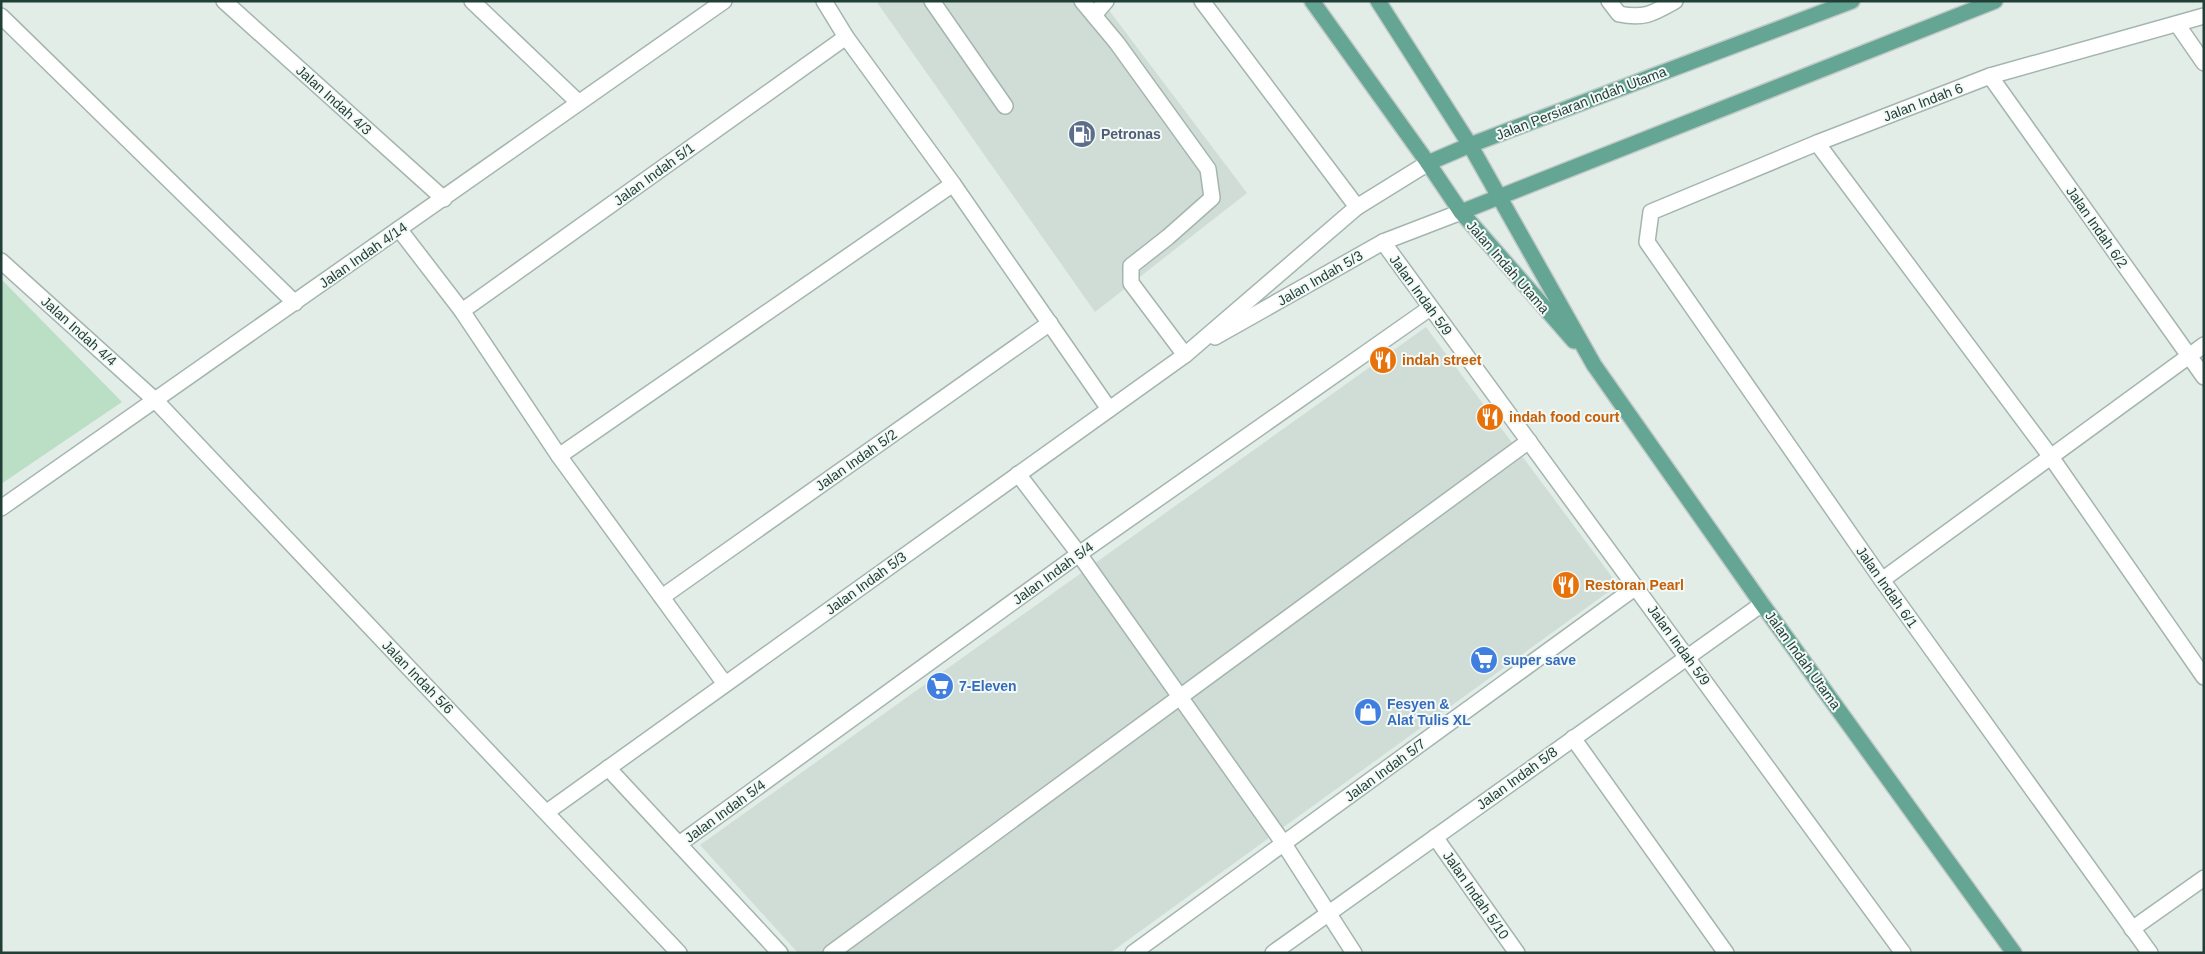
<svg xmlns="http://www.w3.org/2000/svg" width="2205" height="954" font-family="Helvetica,sans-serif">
  <rect width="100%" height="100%" fill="#e2ede8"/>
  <g fill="#d0ddd7">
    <path d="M 876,1 L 1102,1 L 1247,193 L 1095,312 Z"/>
    <path d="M 1426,327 L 1618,585 L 1110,953 L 798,953 L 700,845 Z"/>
  </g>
  <path fill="#badfc4" d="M 1,279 L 122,402 L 1,484 Z"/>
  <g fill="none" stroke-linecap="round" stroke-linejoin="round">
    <g stroke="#a4b5af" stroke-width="18">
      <g id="minor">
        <path d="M 224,1 L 444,199"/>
        <path d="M 472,1 L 578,102"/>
        <path d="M 824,1 L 846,37 L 953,184 L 1109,409"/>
        <path d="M 932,1 L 1005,106"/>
        <path d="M 1082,1 L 1117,43 L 1208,169 L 1212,198 L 1168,237 L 1131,266 L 1131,283 L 1185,355"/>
        <path d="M 1202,1 L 1357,207"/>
        <path d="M 1609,1 L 1619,14 C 1644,19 1652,14 1675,1"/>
        <path d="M 1094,15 L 1106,1"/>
        <path d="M 1,16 L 295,303"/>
        <path d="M 2177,24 L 2204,63"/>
        <path d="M 1990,76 L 2204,377"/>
        <path d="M 1817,143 L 2051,457 L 2204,677"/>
        <path d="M 399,229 L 462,311 L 559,456 L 725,684"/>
        <path d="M 1383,242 L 1903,953"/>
        <path d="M 1,261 L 156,401 L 679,953"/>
        <path d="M 462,311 L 846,37"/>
        <path d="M 1215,337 L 1383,242 L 1461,212"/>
        <path d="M 559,456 L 953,184"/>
        <path d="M 1018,474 L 1079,554 L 1284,844 L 1354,953"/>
        <path d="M 1,508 L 724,1"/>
        <path d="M 1882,580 L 2204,345"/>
        <path d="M 662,597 L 1050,323"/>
        <path d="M 1573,738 L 1726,953"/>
        <path d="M 608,768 L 780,953"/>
        <path d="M 547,812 L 1185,355 L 1357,207 L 1428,163"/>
        <path d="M 1435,837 L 1517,953"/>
        <path d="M 679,844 L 1079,554 L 1430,308"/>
        <path d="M 2132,929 L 2204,878"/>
        <path d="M 831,953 L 1529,441"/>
        <path d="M 1133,953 L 1636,587"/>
        <path d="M 1273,953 L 1762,604"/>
        <path d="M 2150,953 L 1882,580 L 1647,242 L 1651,212 L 1817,143 L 1990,76 L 2204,16"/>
      </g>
    </g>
    <g stroke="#c1c9c7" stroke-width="18">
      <g id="major">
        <path d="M 1312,1 L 1428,163 L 1461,212 L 1574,341"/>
        <path d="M 1378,1 L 1470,145 L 1594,365 L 1762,604 L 2014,953"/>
        <path d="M 1428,163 L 1470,145 L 1852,1"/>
        <path d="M 1461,212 L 1995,1"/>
      </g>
    </g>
    <use href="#minor" stroke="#fff" stroke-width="15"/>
    <use href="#major" stroke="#64a594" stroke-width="15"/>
  </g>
  <defs>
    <g id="fuel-disc" transform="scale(1.4375)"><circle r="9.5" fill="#5c6f8a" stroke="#f3f9f6"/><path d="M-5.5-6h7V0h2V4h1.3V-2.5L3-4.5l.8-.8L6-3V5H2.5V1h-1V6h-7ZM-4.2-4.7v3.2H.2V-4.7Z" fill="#fff"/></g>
    <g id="restaurant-disc" transform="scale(1.4375)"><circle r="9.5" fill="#e8710a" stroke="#f3f9f6"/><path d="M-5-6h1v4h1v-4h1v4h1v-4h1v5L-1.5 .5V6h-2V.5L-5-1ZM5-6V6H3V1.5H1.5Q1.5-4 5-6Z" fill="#fff"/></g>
    <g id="supermarket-disc" transform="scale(1.4375)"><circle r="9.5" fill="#3f7fe0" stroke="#f3f9f6"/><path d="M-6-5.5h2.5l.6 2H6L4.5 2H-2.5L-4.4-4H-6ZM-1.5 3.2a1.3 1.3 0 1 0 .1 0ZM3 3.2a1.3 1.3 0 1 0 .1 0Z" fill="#fff"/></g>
    <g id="shop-disc" transform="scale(1.4375)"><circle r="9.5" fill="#3f7fe0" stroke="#f3f9f6"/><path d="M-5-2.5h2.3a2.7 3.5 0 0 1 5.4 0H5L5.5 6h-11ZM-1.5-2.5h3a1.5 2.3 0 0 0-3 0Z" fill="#fff"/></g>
  </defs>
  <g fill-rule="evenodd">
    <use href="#fuel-disc" x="1082" y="134"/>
    <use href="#restaurant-disc" x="1383" y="360"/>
    <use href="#restaurant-disc" x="1490" y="417"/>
    <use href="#restaurant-disc" x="1566" y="585"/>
    <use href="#supermarket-disc" x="1484" y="660"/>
    <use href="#supermarket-disc" x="940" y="686"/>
    <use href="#shop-disc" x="1368" y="712"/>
  </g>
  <g text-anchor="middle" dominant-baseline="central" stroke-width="4" stroke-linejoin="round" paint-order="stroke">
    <g font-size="14" fill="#213f37" stroke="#f3f9f6">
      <text transform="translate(334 100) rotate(42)">Jalan Indah 4/3</text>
      <text transform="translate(1923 102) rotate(-21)">Jalan Indah 6</text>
      <text transform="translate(1581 103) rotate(-21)">Jalan Persiaran Indah Utama</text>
      <text transform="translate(654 174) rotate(-36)">Jalan Indah 5/1</text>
      <text transform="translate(2097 227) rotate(55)">Jalan Indah 6/2</text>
      <text transform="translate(363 255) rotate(-35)">Jalan Indah 4/14</text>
      <text transform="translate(1508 267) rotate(49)">Jalan Indah Utama</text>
      <text transform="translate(1320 278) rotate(-30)">Jalan Indah 5/3</text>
      <text transform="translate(1421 295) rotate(54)">Jalan Indah 5/9</text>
      <text transform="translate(79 331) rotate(42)">Jalan Indah 4/4</text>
      <text transform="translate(856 460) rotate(-35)">Jalan Indah 5/2</text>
      <text transform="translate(1053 573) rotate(-36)">Jalan Indah 5/4</text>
      <text transform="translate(866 583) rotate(-36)">Jalan Indah 5/3</text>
      <text transform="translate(1887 587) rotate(55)">Jalan Indah 6/1</text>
      <text transform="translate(1679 645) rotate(54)">Jalan Indah 5/9</text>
      <text transform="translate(1803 660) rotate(54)">Jalan Indah Utama</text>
      <text transform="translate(418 677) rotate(46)">Jalan Indah 5/6</text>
      <text transform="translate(1385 770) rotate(-36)">Jalan Indah 5/7</text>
      <text transform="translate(1517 778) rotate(-36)">Jalan Indah 5/8</text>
      <text transform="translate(725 811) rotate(-36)">Jalan Indah 5/4</text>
      <text transform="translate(1476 895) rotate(55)">Jalan Indah 5/10</text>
    </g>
    <g font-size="14" font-weight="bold" fill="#4e5e75" stroke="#f3f9f6" text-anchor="start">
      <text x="1101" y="134">Petronas</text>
    </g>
    <g font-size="14" font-weight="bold" fill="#c56008" stroke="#f3f9f6" text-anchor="start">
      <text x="1402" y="360">indah street</text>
      <text x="1509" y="417">indah food court</text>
      <text x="1585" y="585">Restoran Pearl</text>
    </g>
    <g font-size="14" font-weight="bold" fill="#366cbe" stroke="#f3f9f6" text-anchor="start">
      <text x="1503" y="660">super save</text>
      <text x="959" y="686">7-Eleven</text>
      <text x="1387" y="704">Fesyen &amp;<tspan x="1387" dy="16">Alat Tulis XL</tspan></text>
    </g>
  </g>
  <rect width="2205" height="954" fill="none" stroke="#213f37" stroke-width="5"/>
</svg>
